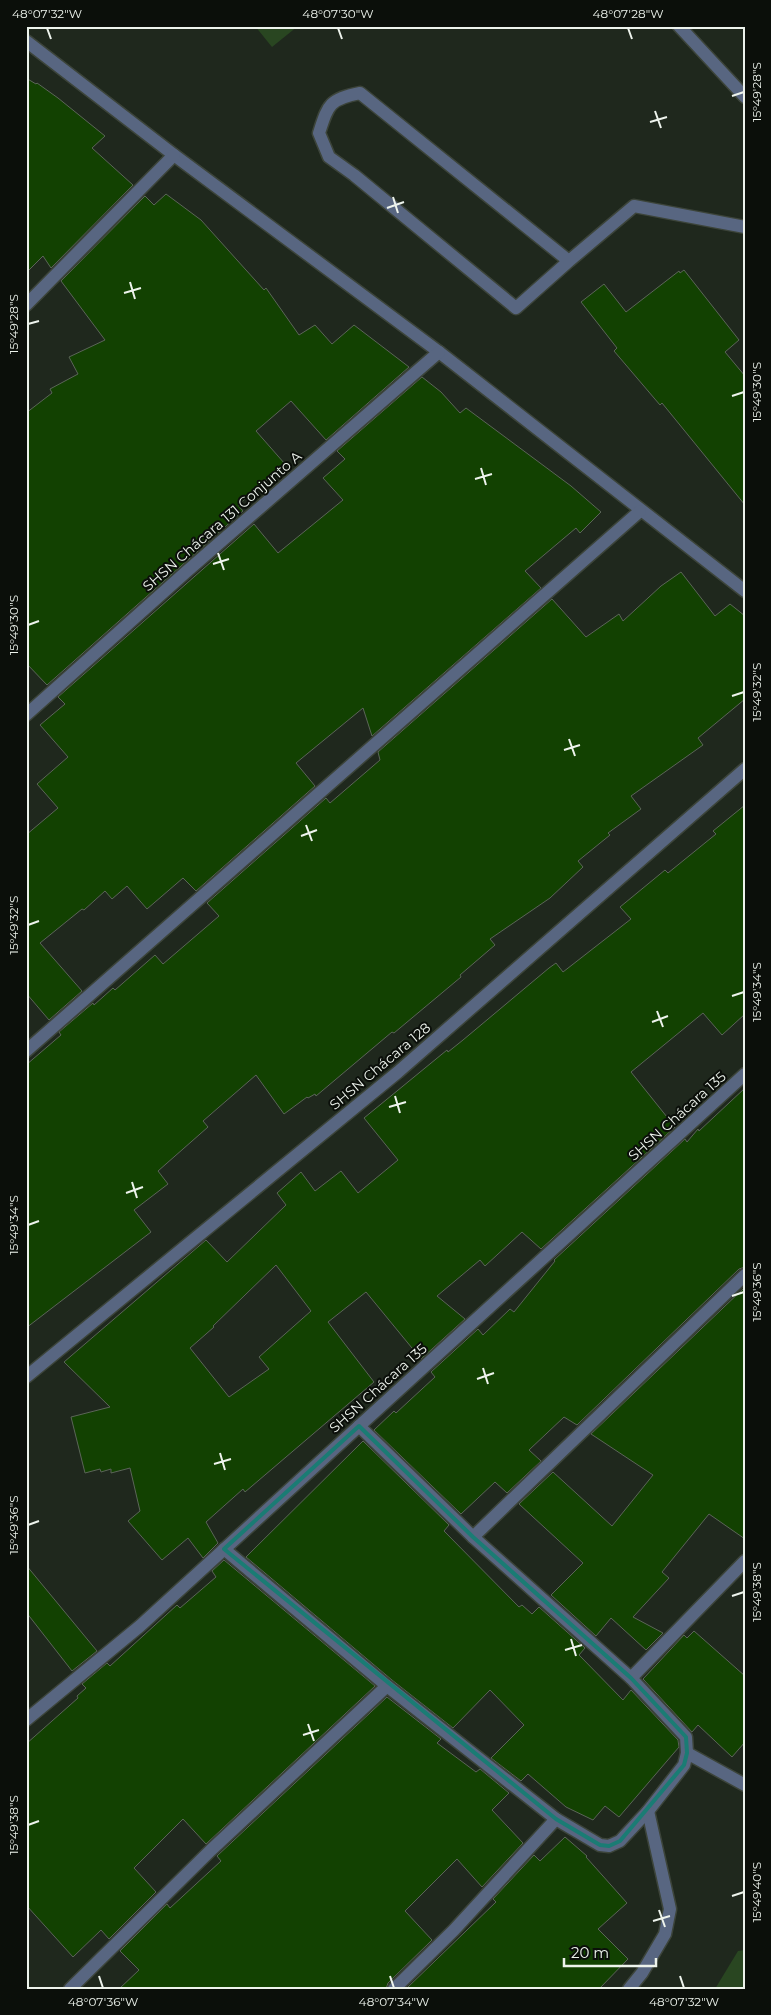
<svg xmlns="http://www.w3.org/2000/svg" width="771" height="2015" font-family="Montserrat,sans-serif">
  <rect width="100%" height="100%" fill="#1f281d"/>
  <g fill="#294621">
    <path d="M 255,26 L 298,26 L 272,47 Z"/>
    <path d="M 745,1950 L 745,1989 L 715,1989 L 738,1951 Z"/>
  </g>
  <g fill="#124101" stroke="#5b6558" fill-rule="evenodd">
    <path d="M 26,78 L 36,84 L 37,83 L 58,98 L 105,136 L 92,148 L 133,185 L 51,268 L 43,256 L 26,273 Z"/>
    <path d="M 166,194 L 201,220 L 264,290 L 266,288 L 299,335 L 315,325 L 332,344 L 354,325 L 409,367 L 326,440 L 291,401 L 256,431 L 285,464 L 238,505 L 243,511 L 47,685 L 26,663 L 26,413 L 52,393 L 50,389 L 78,374 L 69,357 L 105,340 L 61,281 L 145,196 L 154,205 Z"/>
    <path d="M 684,270 L 739,340 L 725,352 L 745,376 L 745,505 L 662,403 L 660,405 L 614,351 L 617,348 L 581,302 L 604,284 L 626,312 L 679,271 L 680,273 Z"/>
    <path d="M 422,377 L 441,392 L 460,413 L 466,408 L 571,486 L 601,512 L 580,533 L 576,528 L 525,571 L 541,588 L 372,736 L 363,708 L 296,763 L 315,786 L 196,891 L 183,878 L 147,909 L 127,886 L 112,899 L 105,891 L 84,910 L 82,909 L 40,943 L 82,991 L 49,1020 L 26,993 L 26,835 L 58,808 L 37,784 L 68,757 L 40,725 L 65,704 L 58,697 L 254,524 L 278,553 L 343,500 L 323,478 L 345,459 L 337,451 Z"/>
    <path d="M 681,572 L 715,616 L 730,604 L 745,616 L 745,699 L 698,738 L 703,745 L 631,796 L 641,809 L 608,833 L 610,835 L 578,861 L 583,867 L 550,898 L 490,939 L 495,945 L 460,975 L 461,977 L 394,1033 L 392,1032 L 316,1096 L 315,1094 L 308,1098 L 307,1097 L 284,1114 L 256,1075 L 203,1121 L 208,1127 L 158,1171 L 168,1184 L 134,1210 L 151,1232 L 26,1328 L 26,1065 L 61,1035 L 59,1032 L 93,1003 L 94,1005 L 113,988 L 115,990 L 155,955 L 163,964 L 219,916 L 207,903 L 326,798 L 330,803 L 380,760 L 378,752 L 552,599 L 586,637 L 619,614 L 623,621 L 661,586 Z"/>
    <path d="M 745,805 L 745,1014 L 722,1035 L 703,1013 L 631,1072 L 675,1127 L 541,1249 L 522,1232 L 485,1266 L 480,1260 L 437,1296 L 465,1319 L 421,1359 L 366,1292 L 328,1322 L 374,1382 L 245,1492 L 243,1489 L 206,1522 L 218,1543 L 203,1558 L 188,1538 L 162,1560 L 128,1521 L 140,1511 L 130,1468 L 111,1473 L 111,1469 L 101,1472 L 100,1469 L 85,1473 L 71,1417 L 110,1407 L 64,1362 L 206,1240 L 227,1262 L 286,1205 L 277,1193 L 301,1172 L 315,1191 L 341,1171 L 358,1193 L 398,1160 L 364,1118 L 447,1050 L 448,1052 L 463,1040 L 549,968 L 556,963 L 563,972 L 631,919 L 620,907 L 665,870 L 668,873 L 716,834 L 713,831 ZM 276,1265 L 311,1311 L 259,1357 L 269,1369 L 229,1397 L 190,1348 L 214,1327 L 213,1326 Z"/>
    <path d="M 745,1088 L 745,1267 L 739,1269 L 577,1425 L 564,1417 L 529,1450 L 541,1461 L 507,1493 L 495,1482 L 461,1514 L 374,1430 L 394,1411 L 396,1413 L 435,1377 L 431,1372 L 478,1329 L 483,1335 L 510,1309 L 514,1312 L 555,1261 L 554,1260 L 685,1139 L 687,1142 L 698,1129 L 699,1131 Z"/>
    <path d="M 745,1287 L 745,1539 L 709,1514 L 662,1572 L 669,1578 L 633,1617 L 663,1633 L 646,1650 L 611,1618 L 596,1636 L 551,1595 L 583,1563 L 519,1504 L 553,1472 L 612,1526 L 653,1475 L 591,1434 Z"/>
    <path d="M 363,1441 L 449,1525 L 444,1531 L 519,1607 L 522,1605 L 532,1614 L 539,1607 L 585,1648 L 579,1655 L 623,1700 L 631,1690 L 678,1740 L 679,1747 L 619,1817 L 605,1806 L 593,1820 L 566,1807 L 528,1774 L 521,1781 L 491,1758 L 524,1725 L 490,1690 L 453,1728 L 392,1680 L 246,1557 Z"/>
    <path d="M 224,1560 L 375,1686 L 206,1844 L 183,1819 L 134,1868 L 156,1892 L 109,1939 L 101,1930 L 73,1957 L 26,1905 L 26,1744 L 78,1698 L 77,1696 L 86,1688 L 82,1684 L 107,1663 L 110,1666 L 177,1605 L 180,1608 L 216,1577 L 212,1571 Z"/>
    <path d="M 26,1565 L 97,1651 L 72,1671 L 26,1612 Z"/>
    <path d="M 694,1631 L 745,1676 L 745,1742 L 732,1757 L 698,1725 L 692,1732 L 643,1679 L 684,1635 L 687,1638 Z"/>
    <path d="M 387,1697 L 441,1739 L 437,1743 L 476,1772 L 480,1769 L 509,1793 L 492,1810 L 523,1843 L 482,1887 L 457,1859 L 405,1911 L 432,1940 L 388,1983 L 386,1989 L 119,1989 L 139,1970 L 120,1951 L 167,1904 L 170,1908 L 221,1861 L 217,1856 Z"/>
    <path d="M 565,1837 L 587,1856 L 586,1857 L 627,1903 L 598,1929 L 628,1959 L 599,1989 L 406,1989 L 496,1902 L 493,1899 L 534,1855 L 540,1861 Z"/>
  </g>
  <g fill="none" stroke-linecap="round" stroke-linejoin="round">
    <g stroke="#3c443a" stroke-width="15">
      <g id="lane">
        <path d="M 679,26 L 745,97"/>
        <path d="M 569,261 L 360,93 C 329,99 328,105 319,133 L 329,157 L 354,175 L 516,308 L 569,261 L 634,206 L 745,227"/>
      </g>
    </g>
    <g stroke="#3c443a" stroke-width="15">
      <g id="street">
        <path d="M 26,41 L 174,155 L 439,352 L 745,591"/>
        <path d="M 26,305 L 174,155"/>
        <path d="M 26,715 L 186,572 L 439,352"/>
        <path d="M 26,1051 L 640,511"/>
        <path d="M 26,1377 L 398,1072 L 745,769"/>
        <path d="M 473,1537 L 745,1275"/>
        <path d="M 224,1549 L 387,1686 L 556,1819 L 600,1845 L 609,1846 L 620,1841 L 648,1811 L 684,1765 L 687,1753 L 686,1737 L 631,1678 L 473,1537 L 359,1426"/>
        <path d="M 631,1678 L 745,1561"/>
        <path d="M 26,1720 L 140,1626 L 745,1074"/>
        <path d="M 687,1753 L 745,1785"/>
        <path d="M 70,1989 L 211,1850 L 387,1686"/>
        <path d="M 394,1989 L 454,1930 L 556,1819"/>
        <path d="M 629,1989 L 642,1973 L 665,1934 L 670,1909 L 648,1811"/>
      </g>
    </g>
    <use href="#lane" stroke="#586681" stroke-width="12"/>
    <use href="#street" stroke="#586681" stroke-width="12"/>
  </g>
  <path fill="none" stroke="#1a7c74" stroke-width="4" stroke-linejoin="round" d="M 359,1426 L 473,1537 L 631,1678 L 686,1737 L 687,1753 L 684,1765 L 620,1841 L 609,1846 L 600,1845 L 556,1819 L 224,1549 Z"/>
  <path fill="none" stroke="#edf3ec" stroke-width="2" d="M 47,28 L 51,39M 338,28 L 342,39M 628,28 L 632,39M 732,96 L 744,92M 655,111 L 661,128M 650,122 L 667,117M 393,197 L 398,213M 387,208 L 404,202M 130,282 L 135,299M 124,293 L 141,288M 28,324 L 39,321M 732,396 L 744,392M 481,468 L 486,485M 475,479 L 492,474M 218,553 L 224,570M 213,564 L 229,559M 28,625 L 39,621M 732,696 L 744,692M 569,739 L 575,756M 564,750 L 580,745M 306,825 L 312,841M 301,836 L 317,830M 28,925 L 39,921M 732,996 L 744,992M 657,1011 L 663,1027M 652,1022 L 668,1016M 395,1096 L 400,1113M 389,1107 L 406,1102M 132,1182 L 137,1198M 126,1193 L 143,1187M 28,1225 L 39,1221M 732,1296 L 744,1292M 483,1368 L 488,1384M 477,1379 L 494,1373M 220,1453 L 225,1470M 214,1464 L 231,1459M 28,1525 L 39,1521M 732,1596 L 744,1592M 571,1639 L 576,1656M 565,1650 L 582,1645M 308,1724 L 314,1741M 303,1735 L 319,1730M 28,1825 L 39,1821M 732,1896 L 744,1892M 659,1910 L 665,1927M 653,1921 L 670,1916M 99,1976 L 103,1988M 390,1976 L 394,1988M 680,1976 L 684,1988"/>
  <g text-anchor="middle" dominant-baseline="central" stroke-width="4" stroke-linejoin="round" paint-order="stroke">
    <g font-size="14" fill="#edf3ec" stroke="#0b0f0a">
      <text transform="translate(222 521) rotate(-41)">SHSN Chácara 131 Conjunto A</text>
      <text transform="translate(380 1066) rotate(-40)">SHSN Chácara 128</text>
      <text transform="translate(677 1116) rotate(-42)">SHSN Chácara 135</text>
      <text transform="translate(378 1388) rotate(-42)">SHSN Chácara 135</text>
    </g>
  </g>
  <rect width="771" height="2015" fill="none" stroke="#0b0f0a" stroke-width="55"/>
  <path d="M564 1958v8h92v-8" fill="none" stroke="#edf3ec" stroke-width="2.5"/>
  <text x="571" y="1958" font-size="15" fill="#edf3ec" stroke="#0b0f0a" stroke-width="4" paint-order="stroke">20 m</text>
  <rect x="28" y="28" width="716" height="1960" fill="none" stroke="#edf3ec" stroke-width="2"/>
  <g font-size="12" text-anchor="middle" fill="#edf3ec">
    <text x="47" y="18">48°07'32"W</text>
    <text x="338" y="18">48°07'30"W</text>
    <text x="628" y="18">48°07'28"W</text>
    <text transform="translate(757 92) rotate(-90)" y="4">15°49'28"S</text>
    <text transform="translate(14 324) rotate(-90)" y="4">15°49'28"S</text>
    <text transform="translate(757 392) rotate(-90)" y="4">15°49'30"S</text>
    <text transform="translate(14 625) rotate(-90)" y="4">15°49'30"S</text>
    <text transform="translate(757 692) rotate(-90)" y="4">15°49'32"S</text>
    <text transform="translate(14 925) rotate(-90)" y="4">15°49'32"S</text>
    <text transform="translate(757 992) rotate(-90)" y="4">15°49'34"S</text>
    <text transform="translate(14 1225) rotate(-90)" y="4">15°49'34"S</text>
    <text transform="translate(757 1292) rotate(-90)" y="4">15°49'36"S</text>
    <text transform="translate(14 1525) rotate(-90)" y="4">15°49'36"S</text>
    <text transform="translate(757 1592) rotate(-90)" y="4">15°49'38"S</text>
    <text transform="translate(14 1825) rotate(-90)" y="4">15°49'38"S</text>
    <text transform="translate(757 1892) rotate(-90)" y="4">15°49'40"S</text>
    <text x="103" y="2006">48°07'36"W</text>
    <text x="394" y="2006">48°07'34"W</text>
    <text x="684" y="2006">48°07'32"W</text>
  </g>
</svg>
